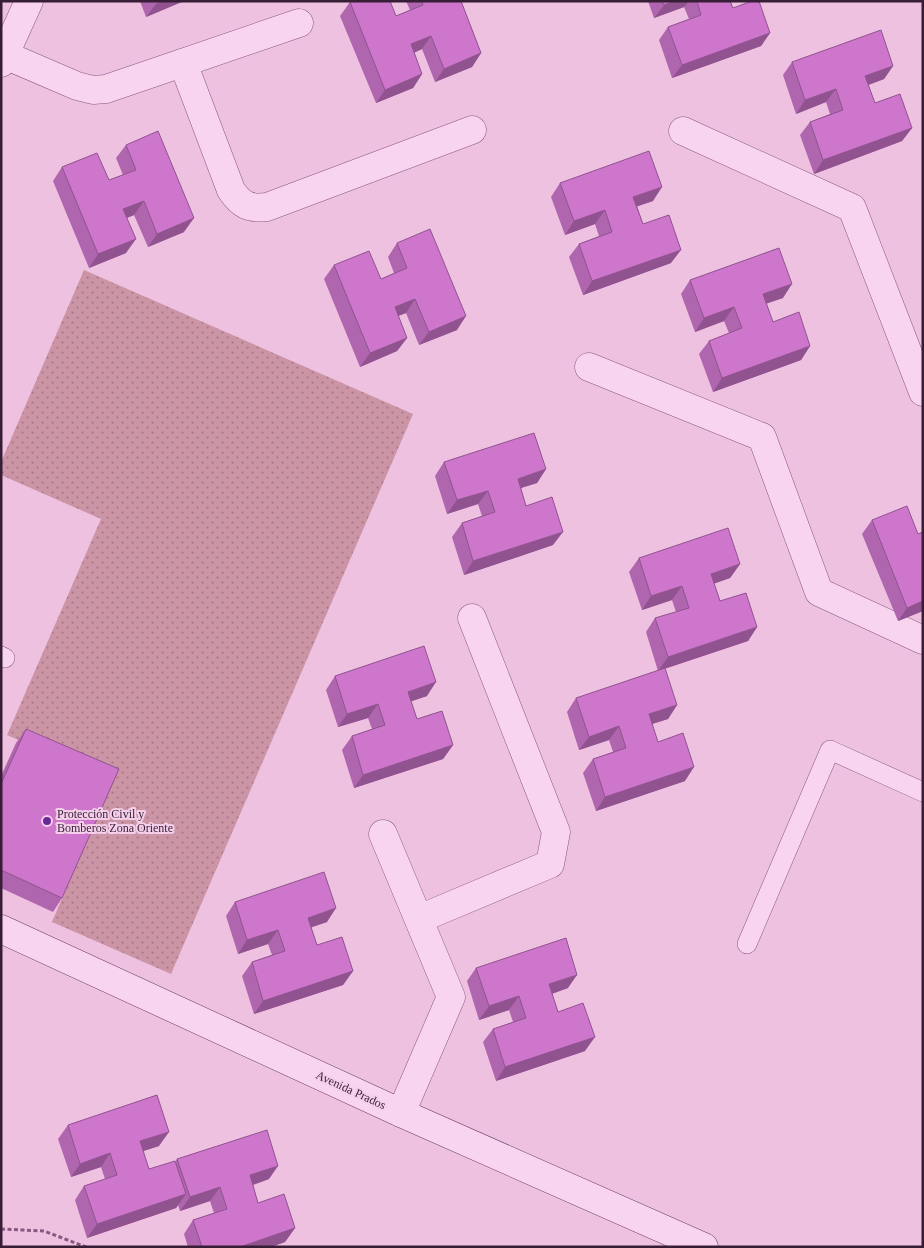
<svg xmlns="http://www.w3.org/2000/svg" width="924" height="1248" font-family="'Times New Roman',serif">
  <defs>
    <pattern id="grass-dots" width="8" height="8" patternUnits="userSpaceOnUse" patternTransform="scale(1.25)"><rect width="8" height="8" fill="#cc95a5"/><path d="M2 2h.1M6 6h.1" fill="none" stroke="#a67987" stroke-width="1.8" stroke-linecap="round"/></pattern>
  </defs>
  <rect width="100%" height="100%" fill="#eec1e1"/>
  <path fill="url(#grass-dots)" d="M 84,270 L 413,414 L 171,974 L 52,922 L 112,781 L 7,735 L 101,519 L 1,475 L 1,462 Z"/>
  <g fill="none" stroke-linecap="round" stroke-linejoin="round">
    <g stroke="#885882" stroke-width="20">
      <g id="service">
        <path d="M 1,656 L 5,658"/>
        <path d="M 747,944 L 830,750 L 923,792"/>
      </g>
    </g>
    <g stroke="#885882" stroke-width="29">
      <g id="minor">
        <path d="M 5,55 L 77,86 L 93,90 L 106,89 L 299,23"/>
        <path d="M 1,63 L 29,1"/>
        <path d="M 183,63 L 231,190 C 241,205 249,209 267,207 L 472,130"/>
        <path d="M 683,131 L 852,208 L 923,392"/>
        <path d="M 589,367 L 762,437 L 819,592 L 923,640"/>
        <path d="M 383,834 L 451,997 L 401,1113"/>
        <path d="M 419,919 L 550,864 L 556,832 L 472,618"/>
      </g>
    </g>
    <g stroke="#693c65" stroke-width="29">
      <path id="secondary" d="M 1,929 L 401,1113 L 704,1247"/>
    </g>
    <path stroke="#885882" stroke-width="3" stroke-dasharray="4 2.5" stroke-linecap="butt" d="M 1,1229 L 44,1231 L 86,1247"/>
    <use href="#service" stroke="#f9d4ee" stroke-width="19"/>
    <use href="#minor" stroke="#f9d4ee" stroke-width="28"/>
    <use href="#secondary" stroke="#f9d4ee" stroke-width="28"/>
  </g>
  <g fill="#b065af">
    <path d="M 140,1 L 184,1 L 146,17 Z"/>
    <path d="M 406,1 L 461,1 L 481,53 L 472,67 L 435,82 L 422,49 L 414,53 L 422,74 L 413,88 L 376,103 L 340,16 L 350,2 L 396,16 L 410,10 Z"/>
    <path d="M 648,1 L 730,1 L 733,8 L 770,33 L 761,46 L 672,78 L 659,40 L 668,27 L 689,19 L 684,7 L 654,18 Z"/>
    <path d="M 792,62 L 893,66 L 884,79 L 868,85 L 875,103 L 912,128 L 902,141 L 814,174 L 800,135 L 810,122 L 830,114 L 826,102 L 796,114 L 783,75 Z"/>
    <path d="M 126,145 L 184,232 L 148,247 L 134,215 L 127,218 L 126,253 L 89,268 L 53,181 L 62,167 L 109,180 L 123,175 L 116,158 Z"/>
    <path d="M 560,183 L 653,201 L 637,206 L 643,224 L 671,263 L 583,295 L 569,257 L 579,244 L 599,236 L 595,224 L 565,235 L 551,197 Z"/>
    <path d="M 397,243 L 457,330 L 419,345 L 406,313 L 398,316 L 407,338 L 397,351 L 360,367 L 324,279 L 334,265 L 381,279 L 394,273 L 388,257 Z"/>
    <path d="M 690,280 L 783,298 L 766,303 L 773,322 L 810,346 L 801,360 L 713,392 L 699,354 L 709,341 L 729,333 L 724,321 L 695,332 L 681,294 Z"/>
    <path d="M 444,462 L 546,469 L 537,483 L 521,488 L 526,506 L 553,545 L 464,575 L 452,537 L 462,523 L 482,516 L 478,504 L 447,514 L 435,476 Z"/>
    <path d="M 872,520 L 918,534 L 923,532 L 923,611 L 898,621 L 862,534 Z"/>
    <path d="M 639,558 L 740,564 L 730,578 L 714,583 L 720,601 L 757,627 L 748,641 L 658,671 L 646,632 L 655,618 L 676,612 L 672,600 L 642,610 L 629,572 Z"/>
    <path d="M 335,676 L 427,696 L 411,701 L 417,719 L 453,745 L 443,759 L 354,788 L 342,750 L 352,736 L 372,729 L 368,718 L 338,727 L 326,690 Z"/>
    <path d="M 576,698 L 677,705 L 668,719 L 652,724 L 658,742 L 685,781 L 596,811 L 583,773 L 593,759 L 613,752 L 609,740 L 579,750 L 567,712 Z"/>
    <path d="M 26,729 L 62,898 L 53,912 L 1,888 L 1,776 L 16,743 Z"/>
    <path d="M 235,902 L 327,922 L 311,927 L 317,945 L 353,971 L 343,985 L 254,1014 L 242,976 L 252,962 L 272,955 L 268,944 L 238,954 L 226,916 Z"/>
    <path d="M 476,968 L 568,988 L 552,994 L 558,1012 L 585,1051 L 496,1081 L 483,1042 L 493,1029 L 513,1022 L 509,1010 L 479,1020 L 467,981 Z"/>
    <path d="M 68,1125 L 159,1146 L 143,1151 L 149,1169 L 175,1162 L 177,1159 L 269,1179 L 253,1185 L 258,1203 L 295,1228 L 285,1242 L 271,1247 L 188,1247 L 184,1234 L 193,1220 L 214,1213 L 210,1201 L 180,1211 L 178,1205 L 176,1208 L 87,1238 L 75,1200 L 84,1186 L 105,1179 L 101,1167 L 71,1177 L 58,1139 Z"/>
  </g>
  <g fill="#90538f">
    <path d="M 161,1 L 184,1 L 146,17 L 156,4 Z"/>
    <path d="M 673,1 L 689,1 L 684,7 L 654,18 L 664,5 Z"/>
    <path d="M 770,33 L 761,46 L 672,78 L 682,65 Z"/>
    <path d="M 431,36 L 422,49 L 401,58 L 411,44 Z"/>
    <path d="M 481,53 L 472,67 L 435,82 L 444,69 Z"/>
    <path d="M 893,66 L 884,79 L 855,90 L 865,76 Z"/>
    <path d="M 422,74 L 413,88 L 376,103 L 385,90 Z"/>
    <path d="M 836,89 L 826,102 L 796,114 L 805,100 Z"/>
    <path d="M 912,128 L 902,141 L 814,174 L 823,160 Z"/>
    <path d="M 662,187 L 653,201 L 624,211 L 633,197 Z"/>
    <path d="M 144,201 L 134,215 L 114,223 L 123,209 Z"/>
    <path d="M 605,210 L 595,224 L 565,235 L 574,221 Z"/>
    <path d="M 194,218 L 184,232 L 148,247 L 157,234 Z"/>
    <path d="M 136,239 L 126,253 L 89,268 L 98,254 Z"/>
    <path d="M 681,250 L 671,263 L 583,295 L 592,281 Z"/>
    <path d="M 792,284 L 783,298 L 754,308 L 763,294 Z"/>
    <path d="M 415,299 L 406,313 L 385,321 L 395,307 Z"/>
    <path d="M 734,307 L 724,321 L 695,332 L 704,318 Z"/>
    <path d="M 466,316 L 457,330 L 419,345 L 429,332 Z"/>
    <path d="M 407,338 L 397,351 L 360,367 L 370,353 Z"/>
    <path d="M 810,346 L 801,360 L 713,392 L 722,378 Z"/>
    <path d="M 546,469 L 537,483 L 508,492 L 518,479 Z"/>
    <path d="M 488,491 L 478,504 L 447,514 L 457,500 Z"/>
    <path d="M 563,532 L 553,545 L 464,575 L 473,561 Z"/>
    <path d="M 740,564 L 730,578 L 702,588 L 711,574 Z"/>
    <path d="M 682,586 L 672,600 L 642,610 L 651,596 Z"/>
    <path d="M 923,601 L 923,611 L 898,621 L 907,608 Z"/>
    <path d="M 757,627 L 748,641 L 658,671 L 668,657 Z"/>
    <path d="M 436,682 L 427,696 L 398,706 L 408,692 Z"/>
    <path d="M 378,704 L 368,718 L 338,727 L 347,714 Z"/>
    <path d="M 677,705 L 668,719 L 639,728 L 649,714 Z"/>
    <path d="M 619,726 L 609,740 L 579,750 L 589,737 Z"/>
    <path d="M 453,745 L 443,759 L 354,788 L 363,775 Z"/>
    <path d="M 694,767 L 685,781 L 596,811 L 605,797 Z"/>
    <path d="M 336,908 L 327,922 L 298,932 L 308,918 Z"/>
    <path d="M 278,930 L 268,944 L 238,954 L 247,940 Z"/>
    <path d="M 353,971 L 343,985 L 254,1014 L 263,1001 Z"/>
    <path d="M 577,975 L 568,988 L 539,998 L 549,984 Z"/>
    <path d="M 519,996 L 509,1010 L 479,1020 L 489,1006 Z"/>
    <path d="M 595,1037 L 585,1051 L 496,1081 L 505,1067 Z"/>
    <path d="M 169,1132 L 159,1146 L 131,1155 L 140,1141 Z"/>
    <path d="M 110,1153 L 101,1167 L 71,1177 L 80,1164 Z"/>
    <path d="M 278,1166 L 269,1179 L 240,1189 L 250,1175 Z"/>
    <path d="M 220,1187 L 210,1201 L 180,1211 L 190,1197 Z"/>
    <path d="M 186,1194 L 176,1208 L 87,1238 L 97,1224 Z"/>
    <path d="M 295,1228 L 285,1242 L 271,1247 L 240,1247 Z"/>
  </g>
  <g fill="#cd76cc" stroke="#90538f">
    <path d="M 353,1 L 390,1 L 396,16 L 423,5 L 422,1 L 461,1 L 481,53 L 444,69 L 431,36 L 411,44 L 422,74 L 385,90 L 350,2 Z"/>
    <path d="M 662,1 L 673,1 L 664,5 Z"/>
    <path d="M 697,1 L 730,1 L 733,8 L 752,1 L 759,1 L 770,33 L 682,65 L 668,27 L 701,15 Z"/>
    <path d="M 881,30 L 893,66 L 865,76 L 875,103 L 900,94 L 912,128 L 823,160 L 810,122 L 843,110 L 836,89 L 805,100 L 792,62 Z"/>
    <path d="M 158,131 L 194,218 L 157,234 L 144,201 L 123,209 L 136,239 L 98,254 L 62,167 L 97,153 L 109,180 L 136,170 L 126,145 Z"/>
    <path d="M 649,151 L 662,187 L 633,197 L 643,224 L 669,215 L 681,250 L 592,281 L 579,244 L 612,232 L 605,210 L 574,221 L 560,183 Z"/>
    <path d="M 430,229 L 466,316 L 429,332 L 415,299 L 395,307 L 407,338 L 370,353 L 334,265 L 369,251 L 381,279 L 407,268 L 397,243 Z"/>
    <path d="M 779,248 L 792,284 L 763,294 L 773,322 L 799,312 L 810,346 L 722,378 L 709,341 L 742,328 L 734,307 L 704,318 L 690,280 Z"/>
    <path d="M 534,433 L 546,469 L 518,479 L 526,506 L 552,497 L 563,532 L 473,561 L 462,523 L 495,512 L 488,491 L 457,500 L 444,462 Z"/>
    <path d="M 907,506 L 918,534 L 923,532 L 923,601 L 907,608 L 872,520 Z"/>
    <path d="M 728,528 L 740,564 L 711,574 L 720,601 L 746,593 L 757,627 L 668,657 L 655,618 L 689,608 L 682,586 L 651,596 L 639,558 Z"/>
    <path d="M 424,646 L 436,682 L 408,692 L 417,719 L 442,711 L 453,745 L 363,775 L 352,736 L 385,725 L 378,704 L 347,714 L 335,676 Z"/>
    <path d="M 665,668 L 677,705 L 649,714 L 658,742 L 683,733 L 694,767 L 605,797 L 593,759 L 626,748 L 619,726 L 589,737 L 576,698 Z"/>
    <path d="M 26,729 L 119,769 L 62,898 L 1,870 L 1,784 Z"/>
    <path d="M 324,872 L 336,908 L 308,918 L 317,945 L 342,937 L 353,971 L 263,1001 L 252,962 L 285,951 L 278,930 L 247,940 L 235,902 Z"/>
    <path d="M 566,938 L 577,975 L 549,984 L 558,1012 L 583,1003 L 595,1037 L 505,1067 L 493,1029 L 526,1018 L 519,996 L 489,1006 L 476,968 Z"/>
    <path d="M 157,1095 L 169,1132 L 140,1141 L 149,1169 L 175,1161 L 186,1194 L 97,1224 L 84,1186 L 117,1175 L 110,1153 L 80,1164 L 68,1125 Z"/>
    <path d="M 267,1130 L 278,1166 L 250,1175 L 258,1203 L 284,1194 L 295,1228 L 240,1247 L 202,1247 L 193,1220 L 227,1209 L 220,1187 L 190,1197 L 177,1159 Z"/>
  </g>
  <circle fill="#692897" stroke="#f6d0ea" stroke-width="2" cx="47" cy="821" r="5"/>
  <g text-anchor="middle" dominant-baseline="central" stroke-width="4" stroke-linejoin="round" paint-order="stroke">
    <g font-size="12" fill="#371d35" stroke="#f6d0ea" text-anchor="start">
      <text x="57" y="814">Protección Civil y<tspan x="57" dy="14">Bomberos Zona Oriente</tspan></text>
    </g>
    <g font-size="12" fill="#371d35" stroke="#f6d0ea">
      <text transform="translate(351 1090) rotate(25)">Avenida Prados</text>
    </g>
  </g>
  <rect width="924" height="1248" fill="none" stroke="#371d35" stroke-width="5"/>
</svg>
